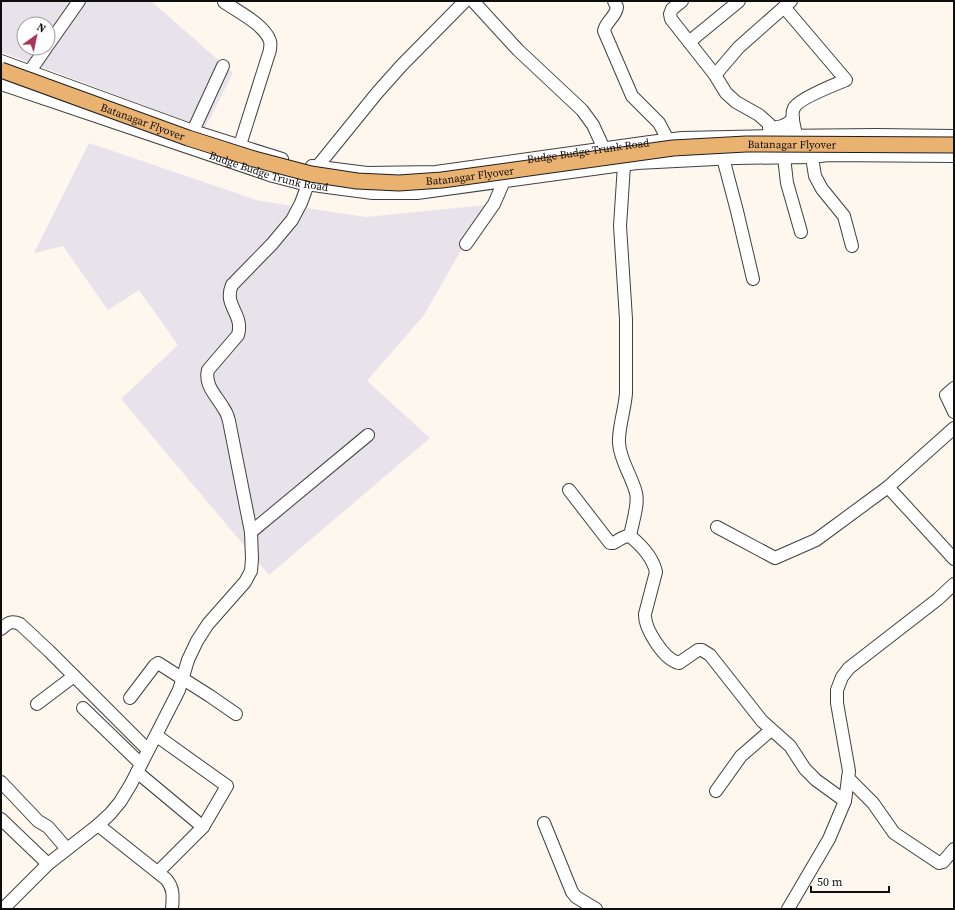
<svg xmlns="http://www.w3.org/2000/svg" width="955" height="910" font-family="'Source Serif 4',serif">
  <rect width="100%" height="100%" fill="#fdf7ee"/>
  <g fill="#e8e2eb" fill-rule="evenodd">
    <path d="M 1,1 L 151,1 L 233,73 L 205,128 L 1,52 ZM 24,24 L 48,24 L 48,48 L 24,48 Z"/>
    <path d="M 89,143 L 260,201 L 366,217 L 487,205 L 424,315 L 367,381 L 430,438 L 269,575 L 121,399 L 178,345 L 139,290 L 108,310 L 63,246 L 34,253 Z"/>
  </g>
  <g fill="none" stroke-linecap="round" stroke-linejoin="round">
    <g stroke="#404040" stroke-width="14">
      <g id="minor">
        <path d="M 473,1 L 518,50 L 582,110 L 593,125 L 604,149"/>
        <path d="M 614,1 L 617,7 C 616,17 605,22 604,31 L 632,96 L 659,123 L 668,140"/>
        <path d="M 682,1 L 672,9 L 670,14 L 671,19 L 715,75 L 726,93 L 736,102 L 759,115 L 769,124 L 771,143"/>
        <path d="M 224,2 C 237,11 265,25 270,41 C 271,44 270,47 270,50 L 240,145"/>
        <path d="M 784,7 L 846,80 C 836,84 798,99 794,108 C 790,116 795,127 796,135"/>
        <path d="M 689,42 L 739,1"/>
        <path d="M 48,45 L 79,1"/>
        <path d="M 1,61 L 193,131 L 282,159"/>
        <path d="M 30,71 L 46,48"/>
        <path d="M 715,75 L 739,47 L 791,1"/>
        <path id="s1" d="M 1,84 L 273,176 L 300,183 L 327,187 L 373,193 L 417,193 L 637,163 L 735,158 L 812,157 L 828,155 L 954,156"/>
        <path d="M 769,127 C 780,128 785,126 793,119"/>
        <path d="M 193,131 L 223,66"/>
        <path d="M 784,157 L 787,183 L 801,232"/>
        <path d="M 812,157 L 815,176 L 822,189 L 844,216 L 852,246"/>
        <path d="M 723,158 L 737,211 L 753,279"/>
        <path d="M 624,165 L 620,226 L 626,319 L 626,393 C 625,409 618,429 619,443 C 620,461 632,476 636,493 C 639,504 632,524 630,536"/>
        <path id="s2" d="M 312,166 L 367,173 L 436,172 L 650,142 L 682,138 L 770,136 L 877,135 L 954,136"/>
        <path d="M 466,244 L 494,204 L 504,181"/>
        <path d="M 954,388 L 946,395 L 954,412"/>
        <path d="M 888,487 L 954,428"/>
        <path d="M 569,490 L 610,543 L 613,543 C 619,541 623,535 630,536 C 641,545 653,558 656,572 L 645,614 C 644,628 664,660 679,663 L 698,650 L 702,650 L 710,655 L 762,721 L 790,746 L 805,769 L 816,780 L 845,801"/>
        <path d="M 717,527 L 775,558 L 816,540 L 888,487 L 954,559"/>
        <path d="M 251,532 L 368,435"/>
        <path d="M 1,629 C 8,623 11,620 20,624 L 49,651 L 148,750"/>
        <path d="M 130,698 L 155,665 L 158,663 L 210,696 L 236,714"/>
        <path d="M 37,704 L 74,676"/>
        <path d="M 83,708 L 141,764"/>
        <path d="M 157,736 L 227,786 L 203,827 L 158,872"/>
        <path d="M 137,772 L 203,827"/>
        <path d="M 848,778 L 873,803 L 894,833 L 939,863 L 943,862 L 954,849"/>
        <path d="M 1,782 L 38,821 L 48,827 L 67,849"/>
        <path d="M 716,791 L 741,756 L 771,730"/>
        <path d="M 1,819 L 48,864"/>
        <path d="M 544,823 L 572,892 L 576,897 L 596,909"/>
        <path d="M 98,825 L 166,879 C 174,888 173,897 172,909"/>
        <path d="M 3,909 L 48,864 L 98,825 L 110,814 L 120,802 L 131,784 L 179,690 L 188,660 L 197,641 L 208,624 L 245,582 L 251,571 L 252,559 L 251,532 L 229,421 C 228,417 227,413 224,409 C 217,396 204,386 208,370 L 238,335 C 244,313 223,306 232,285 L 272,244 L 292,220 L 301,203 L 308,184 L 317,167 L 377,93 L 401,66 L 465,1"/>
        <path d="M 788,909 L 829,839 L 845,801 L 849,771 L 837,703 L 837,690 L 842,677 L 849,668 L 938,599 L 954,584"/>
      </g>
    </g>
    <use href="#minor" stroke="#fff" stroke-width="12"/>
    <g stroke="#1e1e1e" stroke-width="17" stroke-linecap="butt">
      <g id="major-bridge">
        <path id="s3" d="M 1,70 L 188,138 L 254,159 L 311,174 L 357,181 L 399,183 L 442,180 L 673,148 L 746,144 L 954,145"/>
      </g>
    </g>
    <use href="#major-bridge" stroke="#eab271" stroke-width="15"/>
  </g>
  <g text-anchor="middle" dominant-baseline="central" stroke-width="4" stroke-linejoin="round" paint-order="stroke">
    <g font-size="11" fill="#0d0d0d" stroke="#fff">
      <text stroke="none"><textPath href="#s3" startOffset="151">Batanagar Flyover</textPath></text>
      <text stroke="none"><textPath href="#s3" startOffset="811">Batanagar Flyover</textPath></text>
      <text stroke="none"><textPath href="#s2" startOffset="278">Budge Budge Trunk Road</textPath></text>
      <text stroke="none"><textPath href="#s1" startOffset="282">Budge Budge Trunk Road</textPath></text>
      <text stroke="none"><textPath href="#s3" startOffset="487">Batanagar Flyover</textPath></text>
    </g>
  </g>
  <rect width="955" height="910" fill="none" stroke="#0d0d0d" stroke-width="4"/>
  <g transform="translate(36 36) rotate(33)"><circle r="19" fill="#ffffff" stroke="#9e9e9e"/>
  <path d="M0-3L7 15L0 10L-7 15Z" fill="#ae3455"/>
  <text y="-6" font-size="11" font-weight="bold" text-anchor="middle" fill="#0d0d0d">N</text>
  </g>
  <path d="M811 886v6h78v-6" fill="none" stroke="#0d0d0d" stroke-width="2"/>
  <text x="817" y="886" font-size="12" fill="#0d0d0d" stroke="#ffffff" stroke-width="3" paint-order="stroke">50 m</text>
</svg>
